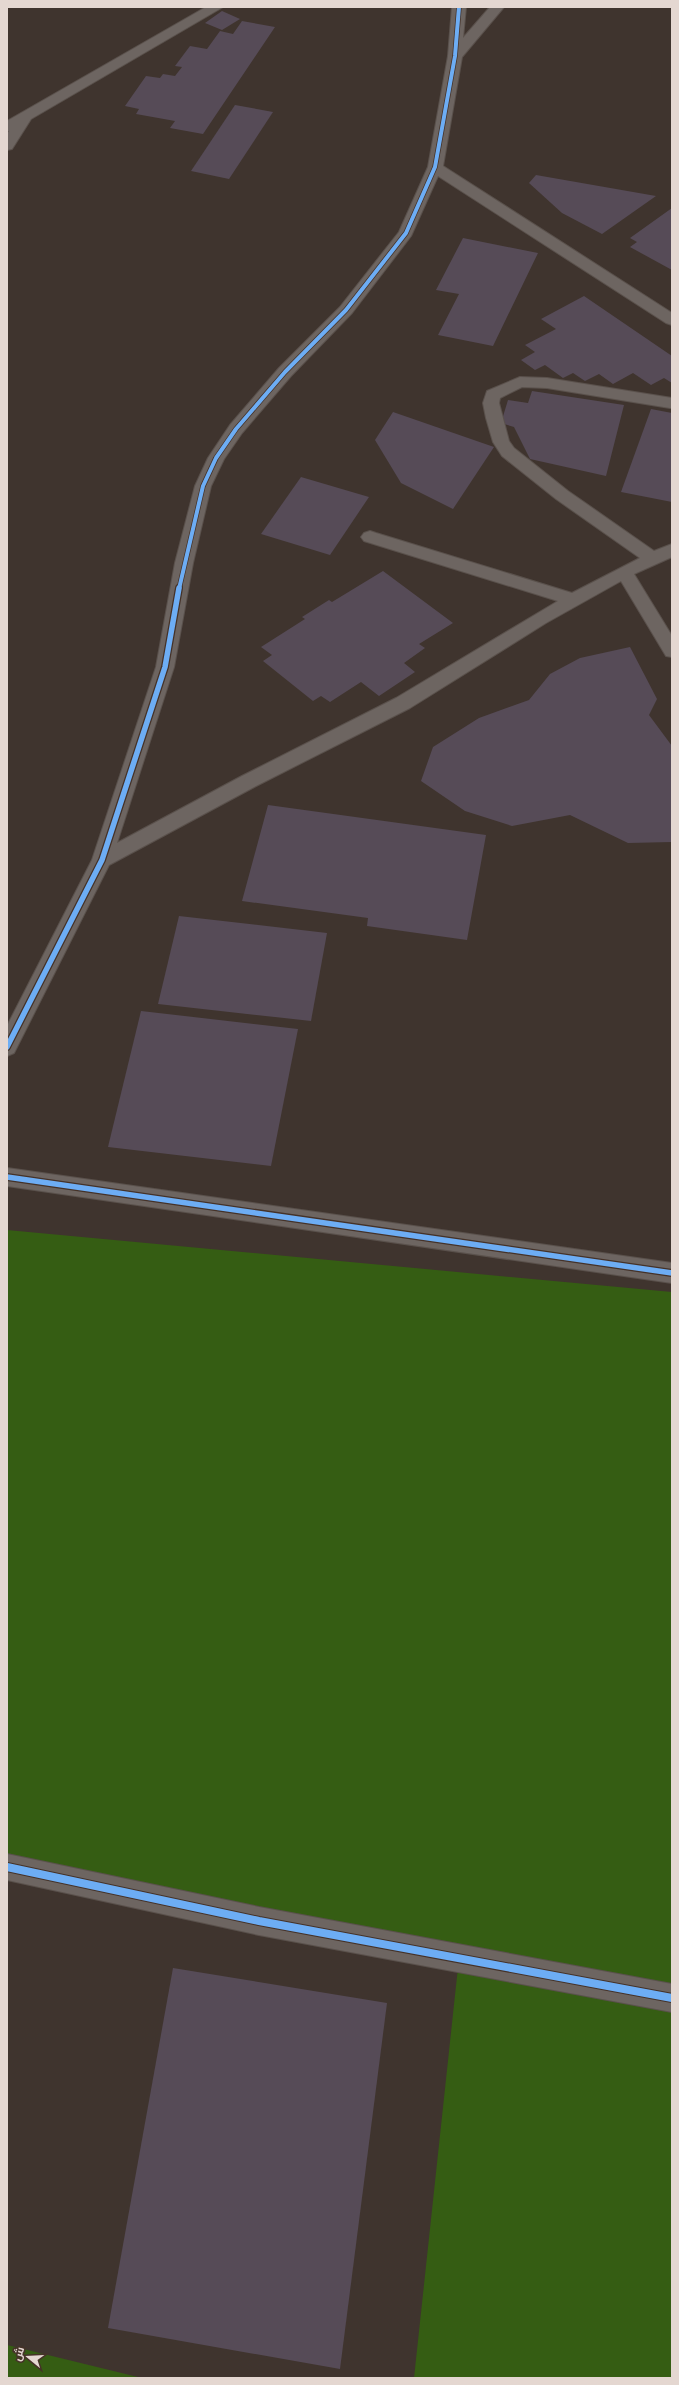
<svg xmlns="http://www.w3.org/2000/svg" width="679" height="2385" font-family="Overpass,Cairo,sans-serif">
  <rect width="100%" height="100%" fill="#3f342e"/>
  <g fill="#355d13">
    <path d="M 7,1230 L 672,1292 L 672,2378 L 414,2378 L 459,1958 L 7,1866 Z"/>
    <path d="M 7,2345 L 142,2378 L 7,2378 Z"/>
  </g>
  <g fill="#564b57">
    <path d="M 222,11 L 240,19 L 222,30 L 205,23 Z"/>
    <path d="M 242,21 L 275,27 L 203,134 L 170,128 L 175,121 L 136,114 L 139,109 L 125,106 L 146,76 L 160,78 L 163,74 L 175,76 L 182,67 L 175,66 L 190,46 L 207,49 L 220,31 L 233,34 Z"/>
    <path d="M 235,105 L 273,112 L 229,179 L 191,171 Z"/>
    <path d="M 536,175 L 656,196 L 602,234 L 562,213 L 529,183 Z"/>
    <path d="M 672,208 L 672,270 L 630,247 L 637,242 L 630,238 Z"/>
    <path d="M 463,238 L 538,253 L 493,346 L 438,335 L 459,294 L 436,290 Z"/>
    <path d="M 584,296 L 672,356 L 672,383 L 664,378 L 651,385 L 633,373 L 613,384 L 599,374 L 585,381 L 573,373 L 563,378 L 545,365 L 535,370 L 521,360 L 535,352 L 525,345 L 556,329 L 541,319 Z"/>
    <path d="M 532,391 L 624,405 L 606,476 L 530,459 L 514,427 L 501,423 L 508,400 L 528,403 Z"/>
    <path d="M 651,409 L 672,413 L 672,502 L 621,492 Z"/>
    <path d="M 393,412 L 494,447 L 453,509 L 401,483 L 375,440 Z"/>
    <path d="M 301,477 L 369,497 L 330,555 L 261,534 Z"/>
    <path d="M 383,571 L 453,623 L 419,644 L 425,648 L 404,663 L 415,672 L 379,696 L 361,682 L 330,702 L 321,696 L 313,701 L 263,661 L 272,655 L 261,647 L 305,619 L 302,617 L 329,600 L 332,602 Z"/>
    <path d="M 630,647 L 657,699 L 649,715 L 672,746 L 672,842 L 628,843 L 570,815 L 512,826 L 465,811 L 421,781 L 433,747 L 479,718 L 529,700 L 550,674 L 580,658 Z"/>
    <path d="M 268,805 L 486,835 L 467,940 L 367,926 L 368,918 L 242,901 Z"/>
    <path d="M 179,916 L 327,933 L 311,1021 L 158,1004 Z"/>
    <path d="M 141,1011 L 298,1029 L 271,1166 L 108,1147 Z"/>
    <path d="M 173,1968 L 387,2003 L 340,2369 L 108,2328 Z"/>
  </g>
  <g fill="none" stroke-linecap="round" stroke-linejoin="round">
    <g stroke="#5a514c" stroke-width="2">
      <g id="minor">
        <path d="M 206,7 L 223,7 L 31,119 L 12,149 L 7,150 L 7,134 L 9,131 L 7,131 L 7,121 Z"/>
        <path d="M 452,7 L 466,7 L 463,38 L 490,7 L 504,7 L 462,57 L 443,166 L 672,313 L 672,325 L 666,323 L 438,176 L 411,236 L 352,313 L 291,376 L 242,433 L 224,459 L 211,486 L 193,563 L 174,667 L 117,843 L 242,776 L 396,698 L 558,601 L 364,541 L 361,537 L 364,533 L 370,531 L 376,533 L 572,593 L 640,558 L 556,499 L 502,456 L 493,442 L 486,418 L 483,403 L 487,391 L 520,377 L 547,378 L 672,398 L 672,408 L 670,408 L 547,388 L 522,387 L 500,398 L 499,403 L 509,441 L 514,448 L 568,491 L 654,551 L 672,544 L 672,557 L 634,574 L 672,636 L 672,657 L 666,656 L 621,581 L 546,623 L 410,708 L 256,786 L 109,865 L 14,1053 L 7,1056 L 7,1026 L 92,860 L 156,667 L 175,563 L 195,486 L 208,458 L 230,425 L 279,368 L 340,307 L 399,232 L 428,167 L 448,56 Z"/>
        <path d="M 7,1168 L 672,1263 L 672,1283 L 7,1186 Z"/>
        <path d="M 7,1854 L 259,1907 L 672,1984 L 672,2012 L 259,1935 L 7,1880 Z"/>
      </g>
    </g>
    <use href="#minor" fill="#6d6561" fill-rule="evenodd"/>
    <g stroke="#453228" stroke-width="5.5">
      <path id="cycleway-far2" d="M 179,589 L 203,486 L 216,458 L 236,429 L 285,372 L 346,310 L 406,233 L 435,167 L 455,56 L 459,7"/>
    </g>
    <g stroke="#453228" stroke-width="8">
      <g id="cycleway-far1">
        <path d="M 7,1047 L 102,860 L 165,667 L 179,588"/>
        <path d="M 7,1177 L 672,1273"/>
      </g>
    </g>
    <g stroke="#453228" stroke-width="10">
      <path id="cycleway" d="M 7,1867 L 259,1921 L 672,1998"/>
    </g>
    <use href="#cycleway-far2" stroke="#6dadf4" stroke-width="4"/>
    <use href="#cycleway-far1" stroke="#6dadf4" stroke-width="5.5"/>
    <use href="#cycleway" stroke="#6dadf4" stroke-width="8"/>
  </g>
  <rect width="679" height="2385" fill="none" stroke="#e4d7d1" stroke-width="16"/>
  <g transform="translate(28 2357) rotate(288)" stroke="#453228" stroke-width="3" paint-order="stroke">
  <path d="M0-3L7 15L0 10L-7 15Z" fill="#e4d7d1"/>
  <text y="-6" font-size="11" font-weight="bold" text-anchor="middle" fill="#e4d7d1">ش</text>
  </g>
</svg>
